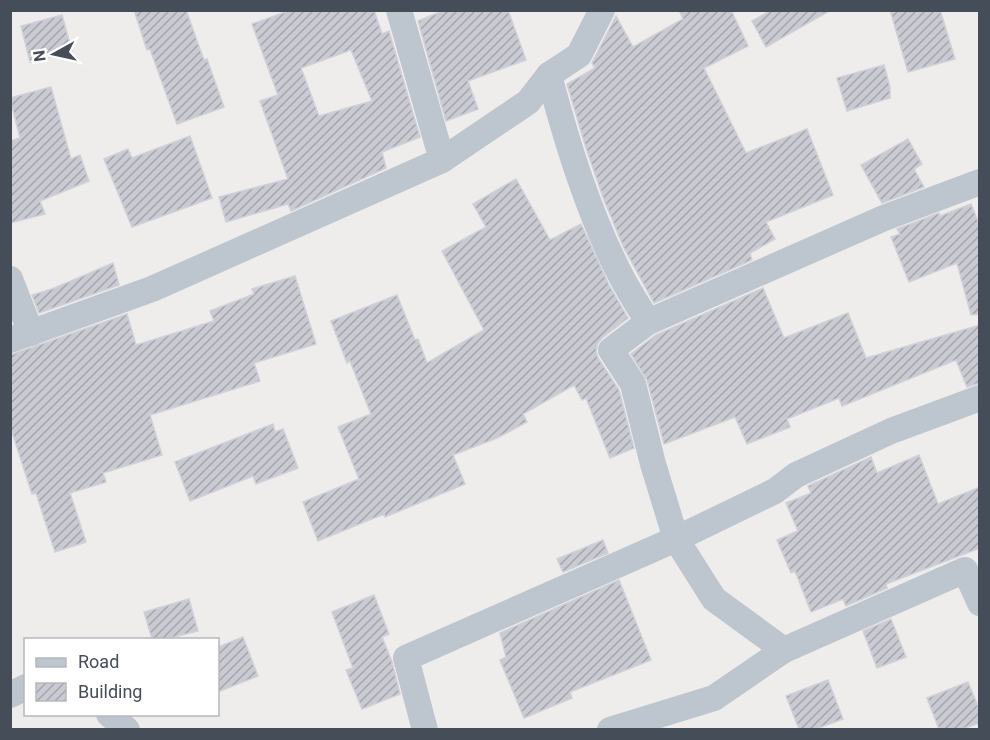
<svg xmlns="http://www.w3.org/2000/svg" width="990" height="740" font-family="Roboto,sans-serif">
  <defs>
    <pattern id="building-hatch" width="6" height="6" patternUnits="userSpaceOnUse" patternTransform="scale(1.5)"><rect width="6" height="6" fill="#c9cad2"/><path d="M-1 1l2-2M0 6l6-6M5 7l2-2" fill="none" stroke="#a5a6ad"/></pattern>
  </defs>
  <rect width="100%" height="100%" fill="#efecec"/>
  <g fill="url(#building-hatch)" stroke="#d0d1d8" stroke-width="1.5" fill-rule="evenodd">
    <path d="M 134,10 L 186,10 L 204,60 L 207,59 L 224,107 L 177,124 L 150,49 L 147,50 Z"/>
    <path d="M 291,10 L 374,10 L 382,34 L 389,31 L 420,137 L 382,152 L 386,168 L 291,211 L 288,204 L 226,222 L 219,197 L 288,179 L 260,101 L 278,95 L 252,24 ZM 351,50 L 372,101 L 319,116 L 301,68 Z"/>
    <path d="M 445,10 L 508,10 L 526,60 L 468,81 L 478,109 L 446,121 L 418,21 Z"/>
    <path d="M 679,10 L 731,10 L 748,46 L 704,68 L 746,153 L 807,129 L 833,195 L 766,222 L 775,239 L 750,253 L 752,260 L 654,303 L 624,248 L 604,200 L 586,148 L 567,84 L 595,68 L 592,63 L 616,16 L 633,47 L 683,19 Z"/>
    <path d="M 772,10 L 831,10 L 766,47 L 752,21 Z"/>
    <path d="M 890,10 L 940,10 L 955,59 L 908,72 Z"/>
    <path d="M 62,15 L 72,51 L 30,62 L 21,26 Z"/>
    <path d="M 884,65 L 890,87 L 890,98 L 847,111 L 837,78 Z"/>
    <path d="M 51,87 L 71,159 L 80,155 L 89,181 L 40,201 L 45,214 L 10,223 L 10,141 L 20,138 L 10,98 Z"/>
    <path d="M 190,136 L 212,198 L 132,227 L 104,159 L 128,149 L 132,158 Z"/>
    <path d="M 908,139 L 922,164 L 914,169 L 924,187 L 882,203 L 861,165 Z"/>
    <path d="M 516,179 L 550,240 L 581,224 L 609,285 L 628,318 L 602,338 L 598,343 L 596,351 L 598,358 L 619,390 L 634,448 L 610,458 L 586,398 L 582,400 L 574,385 L 523,414 L 527,422 L 497,438 L 453,455 L 465,484 L 385,517 L 384,514 L 318,541 L 303,502 L 359,479 L 338,427 L 371,414 L 350,361 L 347,363 L 331,321 L 397,295 L 415,340 L 418,339 L 427,363 L 484,330 L 442,251 L 486,227 L 473,204 Z"/>
    <path d="M 971,204 L 980,226 L 980,314 L 971,315 L 957,263 L 909,282 L 891,237 L 900,234 L 897,229 L 939,213 L 940,216 Z"/>
    <path d="M 113,263 L 119,285 L 39,313 L 32,295 L 52,289 Z"/>
    <path d="M 295,276 L 316,344 L 254,363 L 260,381 L 150,415 L 162,455 L 103,473 L 106,482 L 70,493 L 86,542 L 55,552 L 36,493 L 32,494 L 10,426 L 10,355 L 127,314 L 136,345 L 214,321 L 210,311 L 254,294 L 252,289 Z"/>
    <path d="M 763,288 L 784,338 L 848,313 L 866,358 L 980,325 L 980,383 L 967,387 L 956,360 L 842,406 L 839,398 L 787,419 L 790,427 L 747,444 L 735,417 L 664,444 L 647,380 L 631,354 L 656,335 Z"/>
    <path d="M 273,424 L 275,432 L 283,429 L 298,468 L 256,484 L 253,476 L 190,501 L 175,462 Z"/>
    <path d="M 919,455 L 938,504 L 980,487 L 980,548 L 886,584 L 887,588 L 846,606 L 843,599 L 811,612 L 795,571 L 791,573 L 777,540 L 798,531 L 786,503 L 811,493 L 808,486 L 871,457 L 877,473 Z"/>
    <path d="M 603,540 L 608,553 L 563,572 L 557,559 Z"/>
    <path d="M 619,580 L 651,660 L 570,692 L 572,698 L 524,718 L 500,660 L 506,657 L 500,633 Z"/>
    <path d="M 374,595 L 389,634 L 382,637 L 392,662 L 400,694 L 362,709 L 346,670 L 353,668 L 332,612 Z"/>
    <path d="M 189,599 L 198,631 L 166,639 L 152,639 L 144,612 Z"/>
    <path d="M 891,619 L 906,657 L 877,668 L 863,631 Z"/>
    <path d="M 243,637 L 258,676 L 218,692 L 218,647 Z"/>
    <path d="M 828,680 L 843,719 L 816,729 L 799,729 L 786,696 Z"/>
    <path d="M 968,682 L 980,711 L 980,723 L 962,729 L 939,729 L 927,698 Z"/>
  </g>
  <g fill="none" stroke-linecap="round" stroke-linejoin="round">
    <g stroke="#bdc5ce" stroke-width="26">
      <path d="M 399,10 L 442,160"/>
      <path d="M 549,75 L 579,55 L 602,10"/>
      <path d="M 10,279 L 31,333"/>
      <path d="M 648,322 L 884,218 L 980,182"/>
      <path d="M 10,340 L 152,289 L 442,160 L 528,102 L 549,75 C 567,143 589,215 622,278 C 630,293 639,307 648,322 L 611,350 L 633,384 L 653,464 L 676,539 L 775,491 L 796,475 L 891,431 L 980,398"/>
      <path d="M 10,695 L 26,687"/>
      <path d="M 109,714 L 127,730"/>
      <path d="M 425,730 L 406,658 L 676,539 L 714,599 L 784,650"/>
      <path d="M 610,730 L 714,698 L 784,650 L 965,570 L 980,603"/>
    </g>
  </g>
  <rect width="990" height="740" fill="none" stroke="#454d59" stroke-width="24"/>
  <rect x="24" y="638" width="195" height="78" fill="#ffffff" stroke="#b5b8bd" stroke-width="1.5"/>
  <rect x="36" y="658" width="30" height="9" fill="#bdc5ce" stroke="#b5b8bd" stroke-width="1.5"/>
  <text x="78" y="668" font-size="18" fill="#454d59">Road</text>
  <rect x="36" y="683" width="30" height="18" fill="url(#building-hatch)" stroke="#b5b8bd" stroke-width="1.5"/>
  <text x="78" y="698" font-size="18" fill="#454d59">Building</text>
  <g transform="translate(54 54) rotate(262)" stroke="#ffffff" stroke-width="4.5" paint-order="stroke">
  <path d="M0-4.5L10 22L0 15L-10 22Z" fill="#454d59"/>
  <text y="-9" font-size="16" font-weight="bold" text-anchor="middle" fill="#454d59">N</text>
  </g>
</svg>
